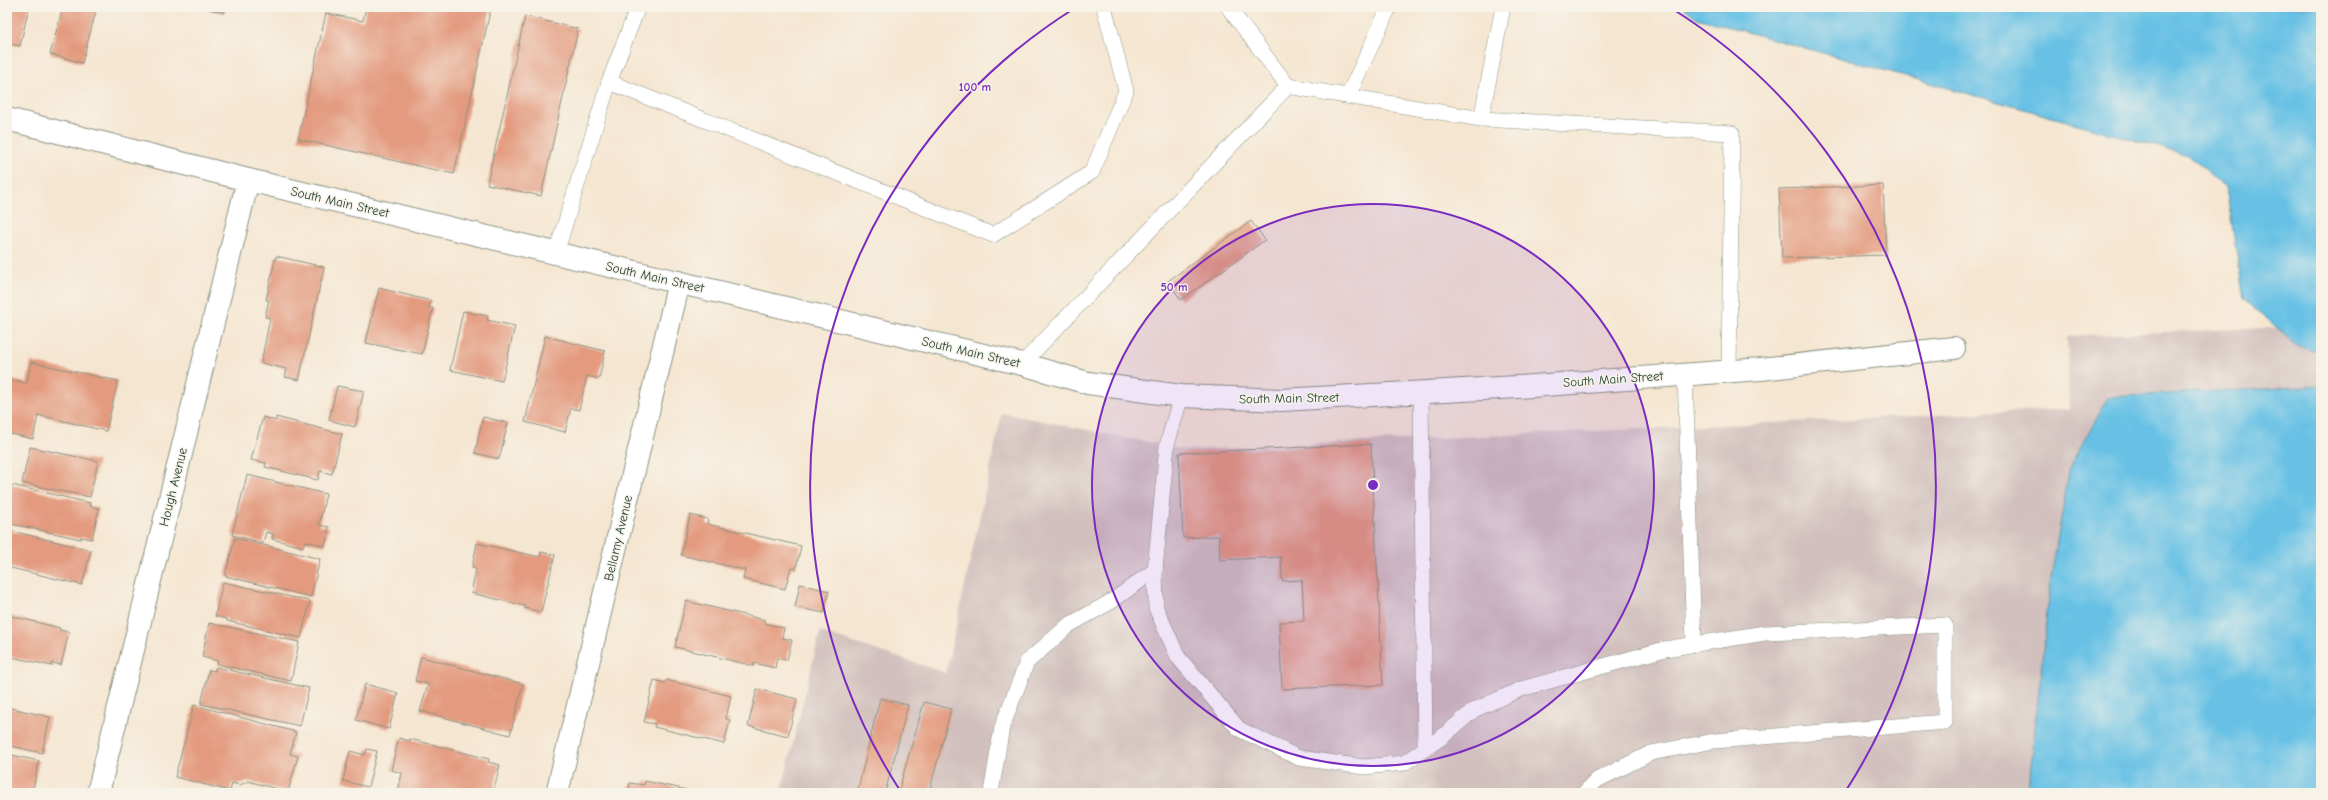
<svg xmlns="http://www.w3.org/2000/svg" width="2328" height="800" font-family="'Comic Neue',sans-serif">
  <rect width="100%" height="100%" fill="#f7f3e8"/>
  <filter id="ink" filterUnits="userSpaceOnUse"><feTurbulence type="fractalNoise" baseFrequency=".025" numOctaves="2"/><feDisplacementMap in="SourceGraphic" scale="8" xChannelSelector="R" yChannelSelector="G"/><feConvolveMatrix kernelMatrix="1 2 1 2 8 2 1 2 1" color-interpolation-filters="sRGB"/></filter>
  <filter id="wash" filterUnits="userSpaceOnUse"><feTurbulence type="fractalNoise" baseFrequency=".012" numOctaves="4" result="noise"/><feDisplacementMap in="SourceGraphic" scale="16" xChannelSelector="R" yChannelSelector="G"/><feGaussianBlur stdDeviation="0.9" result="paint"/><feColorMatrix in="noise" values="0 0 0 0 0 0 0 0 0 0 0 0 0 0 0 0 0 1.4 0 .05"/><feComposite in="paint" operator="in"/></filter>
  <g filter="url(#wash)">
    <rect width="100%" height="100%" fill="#f5e6d1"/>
    <path fill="#d1c0bd" d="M 2321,326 L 2321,793 L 781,793 L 820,632 L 946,673 L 1002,413 L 1187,450 L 2069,409 L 2067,336 Z"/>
    <g fill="#67c1e5" stroke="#437f8c">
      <path d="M 1683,7 L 2321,7 L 2321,354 L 2297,345 L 2244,299 L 2226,187 L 2188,155 L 1697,18 Z"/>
      <path d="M 2321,386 L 2321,793 L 2024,793 L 2030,776 L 2050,584 L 2070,466 L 2108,397 Z"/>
    </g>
    <g id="blocks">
      <g fill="#e39a7e">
        <path d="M 7,7 L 29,7 L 20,46 L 7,44 Z"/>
        <path d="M 63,7 L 97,7 L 82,63 L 50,54 Z"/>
        <path d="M 201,7 L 226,7 L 224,13 Z"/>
        <path d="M 366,7 L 491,7 L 454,174 L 298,139 L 326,13 L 363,21 Z"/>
        <path d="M 525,16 L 578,29 L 541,196 L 487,184 Z"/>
        <path d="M 1883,185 L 1886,255 L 1782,258 L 1779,189 Z"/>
        <path d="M 1251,221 L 1265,240 L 1181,300 L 1168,281 Z"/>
        <path d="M 276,256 L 324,267 L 299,380 L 285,377 L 287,369 L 261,363 L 270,318 L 265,317 L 269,300 L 266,300 Z"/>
        <path d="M 379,288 L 431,301 L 429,308 L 433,308 L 422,354 L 366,343 Z"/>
        <path d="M 463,311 L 488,316 L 487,320 L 515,326 L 502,381 L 450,370 Z"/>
        <path d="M 545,336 L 605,351 L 599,379 L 587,376 L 579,410 L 571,408 L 565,432 L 525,422 Z"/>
        <path d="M 31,362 L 118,381 L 106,431 L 38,415 L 33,439 L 7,433 L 7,379 L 27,383 Z"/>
        <path d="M 337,386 L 364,391 L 355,427 L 329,420 Z"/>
        <path d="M 263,417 L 276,421 L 276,417 L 342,434 L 332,474 L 320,471 L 318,480 L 265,467 L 266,463 L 251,460 Z"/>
        <path d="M 483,417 L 508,423 L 499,459 L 475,453 Z"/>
        <path d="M 1371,444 L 1383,685 L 1282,689 L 1279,622 L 1304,621 L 1302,580 L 1282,581 L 1281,557 L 1220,560 L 1219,536 L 1183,538 L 1179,453 Z"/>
        <path d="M 30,447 L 98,461 L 90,497 L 22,483 Z"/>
        <path d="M 247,475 L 326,494 L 319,525 L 329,527 L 325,546 L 305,541 L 303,547 L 272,539 L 273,534 L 266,532 L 263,543 L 232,535 Z"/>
        <path d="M 12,485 L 90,503 L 89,506 L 99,508 L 92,539 L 81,537 L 81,539 L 7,523 L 7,488 L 11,489 Z"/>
        <path d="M 690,515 L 708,519 L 707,524 L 801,546 L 796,569 L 791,568 L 785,589 L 743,579 L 745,570 L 681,555 Z"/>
        <path d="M 7,530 L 91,550 L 82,585 L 7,567 Z"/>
        <path d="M 235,538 L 320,559 L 311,597 L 225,576 Z"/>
        <path d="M 477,543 L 540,557 L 541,552 L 555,555 L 541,612 L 524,608 L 525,606 L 471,593 L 476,569 L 472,568 Z"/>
        <path d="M 223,582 L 310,601 L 301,638 L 227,621 L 227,619 L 215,616 Z"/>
        <path d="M 800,584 L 829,591 L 824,613 L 795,607 Z"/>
        <path d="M 686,601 L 765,620 L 764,623 L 784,628 L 782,638 L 792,640 L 787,660 L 777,658 L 775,668 L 754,663 L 754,666 L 675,647 Z"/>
        <path d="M 7,615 L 60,628 L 59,630 L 69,632 L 61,665 L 52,663 L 52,666 L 7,656 Z"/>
        <path d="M 209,623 L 299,642 L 291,681 L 217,664 L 218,661 L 202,657 Z"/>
        <path d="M 421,657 L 523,684 L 510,735 L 420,711 L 428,684 L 415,681 Z"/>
        <path d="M 216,667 L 309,688 L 300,726 L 201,704 L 209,670 L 215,671 Z"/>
        <path d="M 654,680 L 665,683 L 666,680 L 731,696 L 726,719 L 730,720 L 724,744 L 654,727 L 655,724 L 644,722 Z"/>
        <path d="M 365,684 L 398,693 L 389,729 L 356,720 Z"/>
        <path d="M 757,689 L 797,699 L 788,736 L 748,726 Z"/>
        <path d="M 880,698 L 908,705 L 885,793 L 857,793 Z"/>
        <path d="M 924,702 L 951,709 L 929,793 L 898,793 Z"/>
        <path d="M 194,705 L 296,732 L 290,754 L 298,756 L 288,792 L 248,781 L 240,785 L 232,783 L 230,791 L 175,777 Z"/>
        <path d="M 7,707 L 50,717 L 42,753 L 7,745 Z"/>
        <path d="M 399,738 L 409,741 L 410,739 L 489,759 L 488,762 L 500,765 L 493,793 L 398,792 L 402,773 L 391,770 Z"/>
        <path d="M 367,749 L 377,751 L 368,787 L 343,781 L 350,751 L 365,755 Z"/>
        <path d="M 7,754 L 39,761 L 32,793 L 7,793 Z"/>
        <path d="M 645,781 L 697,792 L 697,793 L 628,793 L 630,783 L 644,785 Z"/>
        <path d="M 175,790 L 185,792 L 186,790 L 197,793 L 174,793 Z"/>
      </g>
    </g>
  </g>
  <g filter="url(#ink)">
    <use href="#blocks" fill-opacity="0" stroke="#8a9282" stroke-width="1"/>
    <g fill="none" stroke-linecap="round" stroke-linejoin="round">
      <g stroke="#8a9282" stroke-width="16">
        <g id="lane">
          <path d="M 609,82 L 993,235 L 1092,172 L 1126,91 L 1104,7"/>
          <path d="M 1288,86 L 1481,119 L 1732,133 L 1729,370"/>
          <path d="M 1348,96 L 1389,7"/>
          <path d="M 1481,119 L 1503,7"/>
          <path d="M 556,253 L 609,82 L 638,7"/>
          <path d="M 1022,364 L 1288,86 L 1228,7"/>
          <path d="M 1685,374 L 1694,644"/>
          <path d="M 1421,391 L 1425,749"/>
          <path d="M 1181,396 L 1167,445 L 1155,570 L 1156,608 L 1178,657 L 1239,729 L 1299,758 L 1364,767 L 1404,763 L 1442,737 L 1474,710 L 1521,689 L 1665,649 L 1765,633 L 1945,625 L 1945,722 L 1714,741 L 1651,753 L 1597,780 L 1584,793"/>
          <path d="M 991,793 L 1002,727 L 1027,662 L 1069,625 L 1112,601 L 1155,570"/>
        </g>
      </g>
      <g stroke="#8a9282" stroke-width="24">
        <g id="street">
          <path d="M 7,119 L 248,180 L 1022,364 L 1088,383 L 1181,396 L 1281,400 L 1518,387 L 1761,369 L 1954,348"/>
          <path d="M 98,793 L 248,180"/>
          <path d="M 557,793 L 679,282"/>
        </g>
      </g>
      <use href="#lane" stroke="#fff" stroke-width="15"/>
      <use href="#street" stroke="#fff" stroke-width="22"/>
    </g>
  </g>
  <circle cx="1373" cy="485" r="281" fill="#7b2cbf" fill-opacity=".12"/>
  <g fill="none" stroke="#7b2cbf" stroke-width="2">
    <circle cx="1373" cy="485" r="281"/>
    <path d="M901 792A563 563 0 0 1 1075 8M1671 8A563 563 0 0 1 1845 792"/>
  </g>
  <g text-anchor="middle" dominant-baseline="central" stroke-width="3" stroke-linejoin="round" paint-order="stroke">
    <g font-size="13" fill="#1f3d34" stroke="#f7f3e8">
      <text transform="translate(340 202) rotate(13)">South Main Street</text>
      <text transform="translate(655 277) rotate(13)">South Main Street</text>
      <text transform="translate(971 352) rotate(13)">South Main Street</text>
      <text transform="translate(1613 379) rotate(-4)">South Main Street</text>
      <text transform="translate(1289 398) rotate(-1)">South Main Street</text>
      <text transform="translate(173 487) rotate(-76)">Hough Avenue</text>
      <text transform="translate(618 538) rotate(-77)">Bellamy Avenue</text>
    </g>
  </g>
  <circle cx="1373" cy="485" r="6" fill="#7b2cbf" stroke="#f7f3e8" stroke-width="2"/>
  <g font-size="12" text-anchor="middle" font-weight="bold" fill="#7b2cbf" stroke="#f7f3e8" stroke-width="3" stroke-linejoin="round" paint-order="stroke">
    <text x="975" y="91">100 m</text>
    <text x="1174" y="291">50 m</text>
  </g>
  <rect width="2328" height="800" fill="none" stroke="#f7f3e8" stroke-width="24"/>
</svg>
